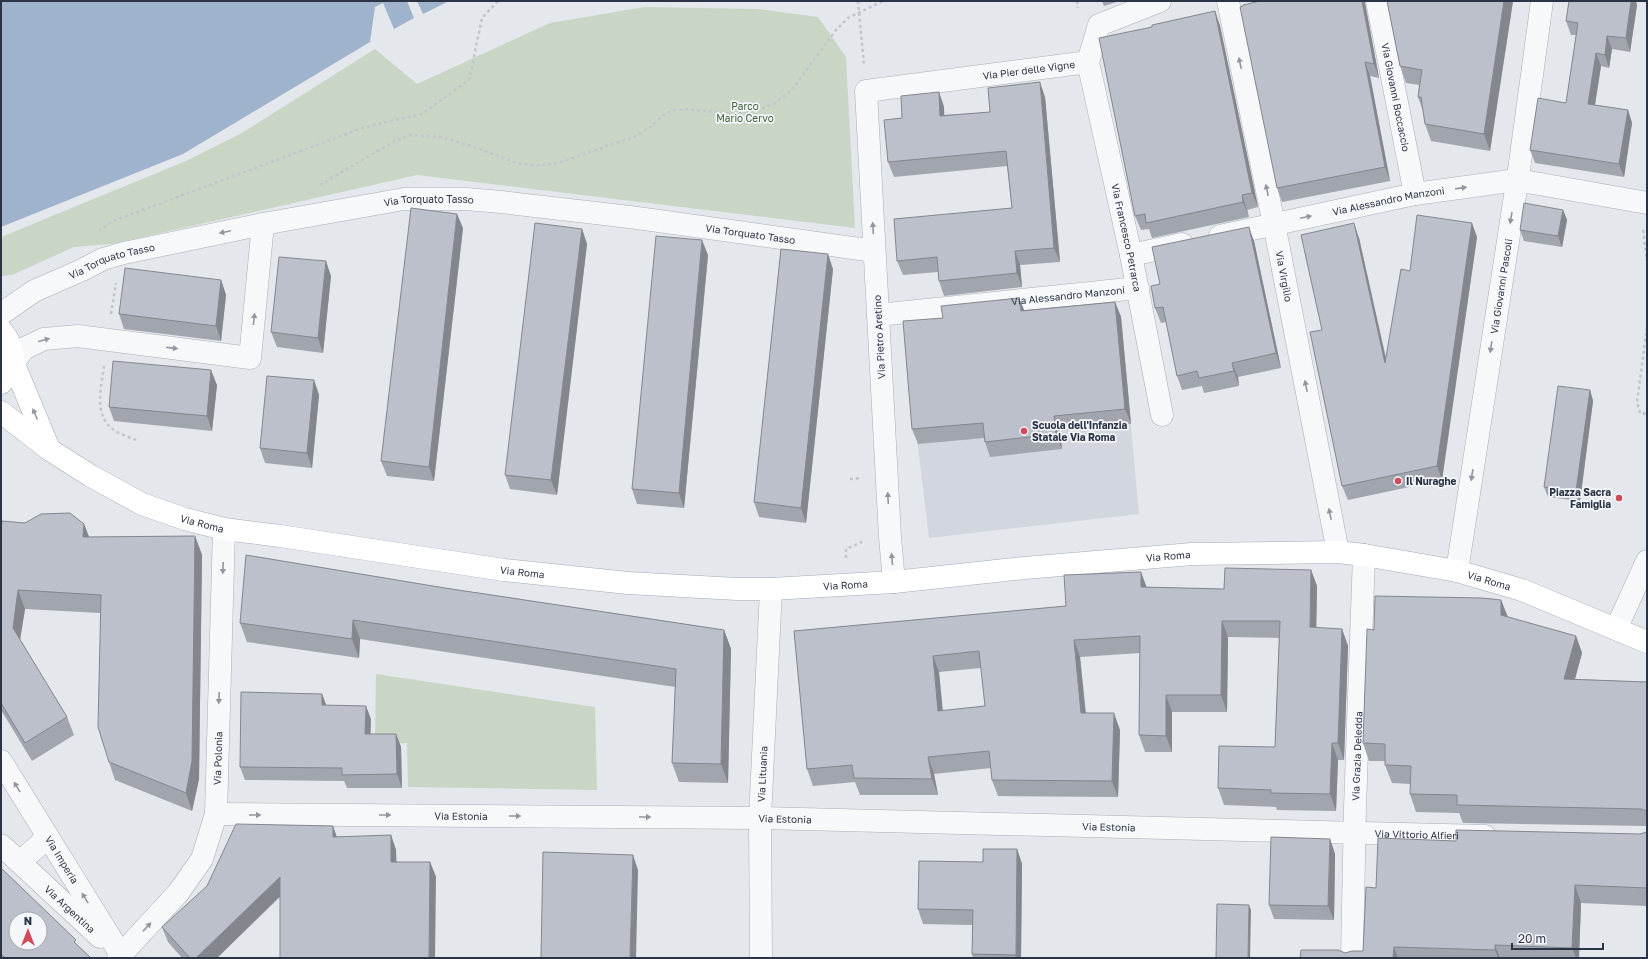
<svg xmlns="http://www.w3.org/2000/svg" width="1648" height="959" font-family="'Golos Text',sans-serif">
  <rect width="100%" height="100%" fill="#e4e7ec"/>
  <path fill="#d2d6de" d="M 1121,317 L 1139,514 L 929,538 L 917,439 L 908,336 Z"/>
  <g fill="#c9d6c5">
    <path d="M 645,7 L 758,9 L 818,17 L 846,57 L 855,228 L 417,175 L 112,244 L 74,247 L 12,275 L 1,276 L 1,237 L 186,161 L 240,134 L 375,49 L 417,84 L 550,23 Z"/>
    <path d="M 376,674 L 595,707 L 597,790 L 408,787 L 407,743 L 375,745 Z"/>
  </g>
  <g fill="#9fb4cc">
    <path d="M 1,1 L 407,1 L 414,18 L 394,29 L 383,3 L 375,7 L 370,42 L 183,154 L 1,227 Z"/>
    <path d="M 417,1 L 449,1 L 423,14 Z"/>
  </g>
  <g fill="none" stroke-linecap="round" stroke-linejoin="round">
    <g stroke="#a9aeb7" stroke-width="23">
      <g id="minor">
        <path id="s1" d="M 1160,1 L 1099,25 L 1088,62 L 1131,255 L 1162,415"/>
        <path id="s2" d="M 1228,1 L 1277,239 L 1338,552"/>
        <path id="s3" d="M 1377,1 L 1415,194"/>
        <path id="s4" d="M 1220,236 L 1415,194 L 1517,180 L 1647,203"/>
        <path d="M 1131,255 L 1182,244"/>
        <path id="s5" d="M 1,314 L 34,291 L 82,270 L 103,259 L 124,253 L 263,224 L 404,199 L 466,199 L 501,202 L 630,217 L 874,251"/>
        <path id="s6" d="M 878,315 L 1138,288"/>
        <path d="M 13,362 L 25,348 L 44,339 L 78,336 L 250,358 L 263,224"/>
        <path id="s7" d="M 1457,571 L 1519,170 L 1542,1"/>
        <path id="s8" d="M 894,582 L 890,537 L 866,91 L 1088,62"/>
        <path d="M 1616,629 L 1647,561"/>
        <path id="s9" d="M 1,761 L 123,958"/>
        <path id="s10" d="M 216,814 L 760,818 L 1485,836"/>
        <path id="s11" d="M 1,845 L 100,937"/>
        <path d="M 20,862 L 48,837"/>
        <path id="s12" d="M 118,958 L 178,893 L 202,859 L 216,814 L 224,529"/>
        <path id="s13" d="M 761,958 L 760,818 L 771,589"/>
        <path id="s14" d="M 1352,958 L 1355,808 L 1364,555"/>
      </g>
    </g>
    <g stroke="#a3abb8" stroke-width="23">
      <g id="major">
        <path d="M 1,330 C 16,347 17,366 1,383"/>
        <path d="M 13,362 L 49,449"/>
        <path id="s15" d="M 1,412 L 50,450 L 91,476 L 142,504 L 185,519 L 224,529 L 280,536 L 504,570 L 628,583 L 737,589 L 771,589 L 894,582 L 1024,568 L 1192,554 L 1338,552 L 1364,555 L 1457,571 L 1522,590 L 1647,642"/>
      </g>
    </g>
    <g stroke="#c2c5cb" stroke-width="2.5" stroke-dasharray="3 3" stroke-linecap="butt">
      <path d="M 858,1 L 864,65"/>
      <path d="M 1077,1 L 1078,8"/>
      <path d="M 320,185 L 395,141 L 410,135 L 441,137 L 474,147 L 517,163 L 536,166 L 558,163 L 636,136 L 652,126 L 663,115 L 674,110 L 687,109 L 733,114 L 756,111 L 775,103 L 791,91 L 836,30 L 848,18 L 883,1"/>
      <path d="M 1643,230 L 1647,261"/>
      <path d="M 99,231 L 113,221 L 365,127 L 422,114 L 469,80 L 482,18 L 498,1"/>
      <path d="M 111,314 L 116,283"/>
      <path d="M 1647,327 L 1637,402 L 1640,413 L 1647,414"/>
      <path d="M 104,366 C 101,389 93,416 115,431 C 122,435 131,438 139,441"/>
      <path d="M 850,479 L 861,478"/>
      <path d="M 846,558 L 846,549 L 864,541"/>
    </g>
    <use href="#minor" stroke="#f7f8fa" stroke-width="22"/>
    <use href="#major" stroke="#fff" stroke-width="22"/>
  </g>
  <g fill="#a1a5ae" fill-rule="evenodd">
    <path d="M 1102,1 L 1120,1 L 1104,6 Z"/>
    <path d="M 1387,1 L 1513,1 L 1490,151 L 1431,141 L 1425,124 L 1423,111 L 1418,97 L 1419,85 L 1406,83 L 1400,66 Z"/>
    <path d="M 1365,3 L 1379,78 L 1370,76 L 1390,181 L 1282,202 L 1277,188 Z"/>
    <path d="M 1637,5 L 1630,52 L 1612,49 L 1609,68 L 1601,66 L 1595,105 L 1628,110 L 1632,123 L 1624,177 L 1535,163 L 1530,150 L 1566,103 L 1576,35 L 1571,35 L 1566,21 Z"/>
    <path d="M 1215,11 L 1220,26 L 1258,207 L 1247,210 L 1249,217 L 1152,238 L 1149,229 L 1141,230 L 1135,216 L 1152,27 Z"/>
    <path d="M 939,92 L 944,107 L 944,115 L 990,112 L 1045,97 L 1060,262 L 1020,265 L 1022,287 L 944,296 L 939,281 L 938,272 L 903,275 L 897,261 L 1012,208 L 1007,166 L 894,177 L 888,162 L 902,118 Z"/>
    <path d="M 1563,210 L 1567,220 L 1562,247 L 1524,241 L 1520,230 Z"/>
    <path d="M 463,228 L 434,481 L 387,476 L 381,461 Z"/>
    <path d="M 582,229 L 587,244 L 557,495 L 510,489 L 505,475 Z"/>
    <path d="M 1477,237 L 1442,480 L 1348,500 L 1342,486 L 1322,330 L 1359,238 L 1386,358 L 1410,271 Z"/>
    <path d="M 1254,241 L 1281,368 L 1238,377 L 1239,386 L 1204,393 L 1202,386 L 1182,390 L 1177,376 L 1166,322 L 1161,323 L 1155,308 L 1160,284 Z"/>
    <path d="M 708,255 L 684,508 L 637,504 L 632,489 Z"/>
    <path d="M 833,269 L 806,523 L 759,517 L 754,502 Z"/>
    <path d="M 331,276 L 323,353 L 277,347 L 271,332 Z"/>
    <path d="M 221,280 L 226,295 L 221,341 L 124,329 L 119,314 Z"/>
    <path d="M 1019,298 L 1024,310 L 1115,302 L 1121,317 L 1131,424 L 1060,431 L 1062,449 L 990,457 L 985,442 L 984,438 L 918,444 L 912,429 L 943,318 Z"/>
    <path d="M 314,380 L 319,395 L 312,468 L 265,463 L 260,448 Z"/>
    <path d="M 217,385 L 212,431 L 114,421 L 109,407 Z"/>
    <path d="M 1590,390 L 1593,401 L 1580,501 L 1548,497 L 1544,487 Z"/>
    <path d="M 84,524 L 89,537 L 195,536 L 202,555 L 199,779 L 192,811 L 115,780 L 109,762 L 100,613 L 25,609 L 20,640 L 67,717 L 74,735 L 32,761 L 1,710 L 1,529 Z"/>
    <path d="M 1311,570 L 1317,586 L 1316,628 L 1342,629 L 1348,646 L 1344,760 L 1338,760 L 1336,811 L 1277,810 L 1276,807 L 1224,805 L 1218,788 L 1275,747 L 1279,638 L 1228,637 L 1227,712 L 1172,712 L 1172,752 L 1145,752 L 1139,735 L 1140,653 L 1080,657 L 1086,713 L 1120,730 L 1118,797 L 998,796 L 992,780 L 991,768 L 934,774 L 938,795 L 860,795 L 855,782 L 813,786 L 807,769 L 794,631 L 1066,606 L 1147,587 L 1224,589 ZM 981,668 L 985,706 L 943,711 L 939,672 Z"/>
    <path d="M 445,588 L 724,630 L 731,649 L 728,783 L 679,782 L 672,763 L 675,687 L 360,639 L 359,658 L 247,642 L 240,623 Z"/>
    <path d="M 1501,600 L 1508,617 L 1576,636 L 1582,653 L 1575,679 L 1647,682 L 1647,826 L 1463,823 L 1459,813 L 1416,812 L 1410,794 L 1410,784 L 1392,783 L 1385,765 L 1385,761 L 1369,761 L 1363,743 L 1374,630 Z"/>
    <path d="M 322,694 L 326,705 L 371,719 L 370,734 L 396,734 L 401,747 L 402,788 L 347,788 L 344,781 L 245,780 L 240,767 Z"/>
    <path d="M 1647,832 L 1647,906 L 1581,903 L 1579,958 L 1300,958 L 1363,951 L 1376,888 L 1456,841 L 1640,834 Z"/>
    <path d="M 391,835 L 396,850 L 396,862 L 430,862 L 436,877 L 280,897 L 217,958 L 182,958 L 168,942 L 162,927 L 337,837 Z"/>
    <path d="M 1330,839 L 1335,854 L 1334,920 L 1274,919 L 1269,905 Z"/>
    <path d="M 1017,849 L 1022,864 L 1021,958 L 973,958 L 972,954 L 972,925 L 923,924 L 918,909 L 983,862 Z"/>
    <path d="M 1,868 L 78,946 L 91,958 L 1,958 Z"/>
  </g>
  <g fill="#83868d">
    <path d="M 1362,1 L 1365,1 L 1365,3 L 1379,78 L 1374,64 Z"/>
    <path d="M 1504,1 L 1513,1 L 1490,151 L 1484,134 Z"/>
    <path d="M 1631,1 L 1636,1 L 1637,5 L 1630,52 L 1626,38 Z"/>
    <path d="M 1215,11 L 1220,26 L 1258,207 L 1252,193 Z"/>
    <path d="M 1607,36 L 1612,49 L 1609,68 L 1605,55 Z"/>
    <path d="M 1596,53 L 1601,66 L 1593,117 L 1588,104 Z"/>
    <path d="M 1365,62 L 1370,76 L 1390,181 L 1385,167 Z"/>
    <path d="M 1040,82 L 1045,97 L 1060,262 L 1054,248 Z"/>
    <path d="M 939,92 L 944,107 L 945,131 L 940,116 Z"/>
    <path d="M 1628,110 L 1632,123 L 1624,177 L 1619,164 Z"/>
    <path d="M 1242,195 L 1247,210 L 1249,217 L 1243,202 Z"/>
    <path d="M 1563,210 L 1567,220 L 1562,247 L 1558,236 Z"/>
    <path d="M 457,214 L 463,228 L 434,481 L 429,467 Z"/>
    <path d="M 1354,223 L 1359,238 L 1390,378 L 1385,363 Z"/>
    <path d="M 1472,223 L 1477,237 L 1442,480 L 1437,466 Z"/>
    <path d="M 1249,227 L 1254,241 L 1281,368 L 1276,353 Z"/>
    <path d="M 582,229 L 587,244 L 557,495 L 551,480 Z"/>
    <path d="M 702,240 L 708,255 L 684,508 L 679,493 Z"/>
    <path d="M 1015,251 L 1020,265 L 1022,287 L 1017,273 Z"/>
    <path d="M 828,254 L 833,269 L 806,523 L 801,508 Z"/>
    <path d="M 326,261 L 331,276 L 323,353 L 318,338 Z"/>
    <path d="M 221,280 L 226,295 L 221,341 L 216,326 Z"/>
    <path d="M 1019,298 L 1025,312 L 1021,311 Z"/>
    <path d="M 1115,302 L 1121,317 L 1131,424 L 1125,409 Z"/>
    <path d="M 1232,363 L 1238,377 L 1239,386 L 1234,371 Z"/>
    <path d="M 211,370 L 217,385 L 212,431 L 207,416 Z"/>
    <path d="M 314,380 L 319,395 L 312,468 L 307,453 Z"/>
    <path d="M 1590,390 L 1593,401 L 1580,501 L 1576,491 Z"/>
    <path d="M 1054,416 L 1060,431 L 1062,449 L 1056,434 Z"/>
    <path d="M 84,524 L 91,542 L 83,537 Z"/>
    <path d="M 195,536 L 202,555 L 199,779 L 192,811 L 186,793 Z"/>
    <path d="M 1311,570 L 1317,586 L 1316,644 L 1310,627 Z"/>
    <path d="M 1141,572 L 1147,588 L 1141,587 Z"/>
    <path d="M 18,590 L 25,609 L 19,646 L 13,628 Z"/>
    <path d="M 1501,600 L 1508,618 L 1501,615 Z"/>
    <path d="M 353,620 L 360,639 L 359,658 L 352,639 Z"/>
    <path d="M 1222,621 L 1228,637 L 1227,712 L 1221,695 Z"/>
    <path d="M 1342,629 L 1348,646 L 1344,760 L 1338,743 Z"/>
    <path d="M 724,630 L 731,649 L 728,783 L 721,764 Z"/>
    <path d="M 1576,636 L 1582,653 L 1570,697 L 1564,679 Z"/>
    <path d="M 1074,640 L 1080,657 L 1087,729 L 1081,713 Z"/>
    <path d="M 933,656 L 939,672 L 944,728 L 938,711 Z"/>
    <path d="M 322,694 L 327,707 L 322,705 Z"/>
    <path d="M 1166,695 L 1172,712 L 1172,752 L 1166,736 Z"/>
    <path d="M 366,706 L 371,719 L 370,747 L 365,734 Z"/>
    <path d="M 1114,713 L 1120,730 L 1118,797 L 1112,781 Z"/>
    <path d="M 396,734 L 401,747 L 402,788 L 397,774 Z"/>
    <path d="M 1332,743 L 1338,760 L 1336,811 L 1330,794 Z"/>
    <path d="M 928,757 L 934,774 L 938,795 L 932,779 Z"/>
    <path d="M 333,826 L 338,840 L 333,837 Z"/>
    <path d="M 391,835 L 396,850 L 397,877 L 391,862 Z"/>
    <path d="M 1330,839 L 1335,854 L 1334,920 L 1328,906 Z"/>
    <path d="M 1017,849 L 1022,864 L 1021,958 L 1017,958 L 1016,955 Z"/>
    <path d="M 633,855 L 638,870 L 636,958 L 630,958 Z"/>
    <path d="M 430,862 L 436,877 L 435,958 L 429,958 Z"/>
    <path d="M 280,877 L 285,891 L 217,958 L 196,958 Z"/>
    <path d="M 1575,885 L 1581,903 L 1579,958 L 1576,958 L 1572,948 Z"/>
    <path d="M 1249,905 L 1251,910 L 1250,958 L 1248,958 Z"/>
    <path d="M 1495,945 L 1500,958 L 1498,958 L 1495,950 Z"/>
    <path d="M 1394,947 L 1398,958 L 1393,958 Z"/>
  </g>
  <g fill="#bbc0ca" stroke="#83868d" fill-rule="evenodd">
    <path d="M 1260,1 L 1362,1 L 1374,64 L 1365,62 L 1385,167 L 1277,188 L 1240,7 L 1243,6 L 1243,5 Z"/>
    <path d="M 1387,1 L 1504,1 L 1484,134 L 1425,124 L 1421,97 L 1418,97 L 1422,70 L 1400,66 Z"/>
    <path d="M 1569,1 L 1631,1 L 1626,38 L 1607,36 L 1605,55 L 1596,53 L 1588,104 L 1628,110 L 1619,164 L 1530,150 L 1538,98 L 1566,103 L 1578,23 L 1566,21 Z"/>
    <path d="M 1215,11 L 1252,193 L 1242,195 L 1243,202 L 1146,223 L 1145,214 L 1135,216 L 1099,38 L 1152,27 L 1152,25 Z"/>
    <path d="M 1040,82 L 1054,248 L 1015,251 L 1017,273 L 939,281 L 937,257 L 897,261 L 894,219 L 1012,208 L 1006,151 L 888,162 L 884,120 L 902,118 L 901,96 L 939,92 L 940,116 L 990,112 L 988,88 Z"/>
    <path d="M 1524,203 L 1563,210 L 1558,236 L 1520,230 Z"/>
    <path d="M 411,208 L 457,214 L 429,467 L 381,461 Z"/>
    <path d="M 1417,215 L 1472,223 L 1437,466 L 1342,486 L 1310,332 L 1322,330 L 1301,235 L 1354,223 L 1385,363 L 1401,269 L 1410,271 Z"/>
    <path d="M 535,223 L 582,229 L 551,480 L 505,475 Z"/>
    <path d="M 1249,227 L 1276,353 L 1232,363 L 1234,371 L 1199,378 L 1197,371 L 1177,376 L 1163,307 L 1155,308 L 1151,286 L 1160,284 L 1152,247 Z"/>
    <path d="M 656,236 L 702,240 L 679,493 L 632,489 Z"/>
    <path d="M 781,249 L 828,254 L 801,508 L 754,502 Z"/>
    <path d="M 279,257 L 326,261 L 318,338 L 271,332 Z"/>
    <path d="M 125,268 L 221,280 L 216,326 L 119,314 Z"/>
    <path d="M 1019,298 L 1021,311 L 1115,302 L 1125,409 L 1054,416 L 1056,434 L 985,442 L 983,423 L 912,429 L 903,321 L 943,318 L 941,306 Z"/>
    <path d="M 113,361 L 211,370 L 207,416 L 109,407 Z"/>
    <path d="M 267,376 L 314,380 L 307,453 L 260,448 Z"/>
    <path d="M 1558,386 L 1590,390 L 1576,491 L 1544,487 Z"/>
    <path d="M 70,513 L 84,524 L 83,537 L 195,536 L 192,761 L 186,793 L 109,762 L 98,727 L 101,595 L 18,590 L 13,628 L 67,717 L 25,743 L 1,703 L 1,529 L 2,521 L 25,523 L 41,514 Z"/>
    <path d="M 246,555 L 445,588 L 724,630 L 721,764 L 672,763 L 676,669 L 353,620 L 352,639 L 240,623 Z"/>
    <path d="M 1225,568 L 1311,570 L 1310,627 L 1342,629 L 1338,743 L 1332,743 L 1330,794 L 1271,793 L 1271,790 L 1218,788 L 1219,746 L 1275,747 L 1280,621 L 1222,621 L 1221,695 L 1166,695 L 1166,736 L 1139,735 L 1140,636 L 1074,640 L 1081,713 L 1114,713 L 1112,781 L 992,780 L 989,751 L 928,757 L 932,779 L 854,778 L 852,765 L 807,769 L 794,631 L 1066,606 L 1064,575 L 1141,572 L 1141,587 L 1224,589 ZM 979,651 L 985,706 L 938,711 L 933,656 Z"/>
    <path d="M 1375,596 L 1482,598 L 1501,600 L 1501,615 L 1576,636 L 1564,679 L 1647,682 L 1647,811 L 1641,809 L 1457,805 L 1457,795 L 1410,794 L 1411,766 L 1385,765 L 1385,744 L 1363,743 L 1367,629 L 1374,630 Z"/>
    <path d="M 241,692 L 322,694 L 322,705 L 366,706 L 365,734 L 396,734 L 397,774 L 342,775 L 342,768 L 240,767 Z"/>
    <path d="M 236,824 L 333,826 L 333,837 L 391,835 L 391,862 L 430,862 L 429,958 L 280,958 L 280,877 L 196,958 L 190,958 L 162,927 L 207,886 Z"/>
    <path d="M 1456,830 L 1640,834 L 1647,832 L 1647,888 L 1575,885 L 1572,948 L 1495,945 L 1495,950 L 1394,947 L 1393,958 L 1300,958 L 1301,950 L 1338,950 L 1345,953 L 1352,951 L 1363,951 L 1366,887 L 1376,888 L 1378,838 L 1456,841 Z"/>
    <path d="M 1271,837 L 1330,839 L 1328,906 L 1269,905 Z"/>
    <path d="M 983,849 L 1017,849 L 1016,955 L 972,954 L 973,910 L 918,909 L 919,861 L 983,862 Z"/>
    <path d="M 543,852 L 633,855 L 630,958 L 541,958 Z"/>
    <path d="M 1,868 L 76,940 L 74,942 L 91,958 L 5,958 L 1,954 ZM 16,919 L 40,919 L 40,943 L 16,943 Z"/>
    <path d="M 1217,904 L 1249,905 L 1248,958 L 1216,958 Z"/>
  </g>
  <defs><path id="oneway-solid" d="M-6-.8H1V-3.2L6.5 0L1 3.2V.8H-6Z"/></defs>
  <g fill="#9196a0">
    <use href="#oneway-solid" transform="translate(1240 63) rotate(-102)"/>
    <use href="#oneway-solid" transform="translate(1461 188) rotate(-8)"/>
    <use href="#oneway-solid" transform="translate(1267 190) rotate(-102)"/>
    <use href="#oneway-solid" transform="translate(1306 217) rotate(-12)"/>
    <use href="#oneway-solid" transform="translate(1511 218) rotate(99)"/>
    <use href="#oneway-solid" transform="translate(873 228) rotate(-93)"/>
    <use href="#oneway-solid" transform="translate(225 232) rotate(168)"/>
    <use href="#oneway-solid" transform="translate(254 319) rotate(-84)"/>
    <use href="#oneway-solid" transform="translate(44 340) rotate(-15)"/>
    <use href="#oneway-solid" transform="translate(1491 347) rotate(99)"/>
    <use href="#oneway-solid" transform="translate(172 348) rotate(7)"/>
    <use href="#oneway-solid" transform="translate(1306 386) rotate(-101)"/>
    <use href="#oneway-solid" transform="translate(1472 475) rotate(99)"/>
    <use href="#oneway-solid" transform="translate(888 498) rotate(-93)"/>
    <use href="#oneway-solid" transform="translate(1330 514) rotate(-101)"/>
    <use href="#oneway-solid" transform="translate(892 559) rotate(-95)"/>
    <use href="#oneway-solid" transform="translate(223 568) rotate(92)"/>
    <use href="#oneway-solid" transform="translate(219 698) rotate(92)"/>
    <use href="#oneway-solid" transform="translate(17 787) rotate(-121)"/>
    <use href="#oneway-solid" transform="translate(255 815)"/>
    <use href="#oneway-solid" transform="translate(385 815)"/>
    <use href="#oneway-solid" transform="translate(515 816)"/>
    <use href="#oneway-solid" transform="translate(645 817)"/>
    <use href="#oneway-solid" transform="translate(85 898) rotate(-122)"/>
    <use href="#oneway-solid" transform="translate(147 927) rotate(-47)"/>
  </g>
  <use fill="#959aa2" href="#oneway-solid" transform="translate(35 414) rotate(-113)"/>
  <g fill="#d1495b" stroke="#f4f6f9" stroke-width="1.5">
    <circle cx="1024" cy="431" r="4"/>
    <circle cx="1398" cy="481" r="4"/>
    <circle cx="1619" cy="498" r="4"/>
  </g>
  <g text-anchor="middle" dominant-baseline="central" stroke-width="3.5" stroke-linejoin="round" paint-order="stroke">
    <g font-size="10" fill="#2b3445" stroke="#f4f6f9">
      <text stroke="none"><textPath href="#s8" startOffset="656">Via Pier delle Vigne</textPath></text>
      <text stroke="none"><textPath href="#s3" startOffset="98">Via Giovanni Boccaccio</textPath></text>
      <text stroke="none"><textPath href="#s5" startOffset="448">Via Torquato Tasso</textPath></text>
      <text stroke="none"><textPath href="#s4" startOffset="172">Via Alessandro Manzoni</textPath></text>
      <text stroke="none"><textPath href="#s5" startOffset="772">Via Torquato Tasso</textPath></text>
      <text stroke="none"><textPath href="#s1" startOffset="284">Via Francesco Petrarca</textPath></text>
      <text stroke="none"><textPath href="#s5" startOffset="124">Via Torquato Tasso</textPath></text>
      <text stroke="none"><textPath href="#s2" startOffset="281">Via Virgilio</textPath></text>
      <text stroke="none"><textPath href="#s7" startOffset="288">Via Giovanni Pascoli</textPath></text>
      <text stroke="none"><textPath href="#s6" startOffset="191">Via Alessandro Manzoni</textPath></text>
      <text transform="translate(879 337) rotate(-93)">Via Pietro Aretino</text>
      <text stroke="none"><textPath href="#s15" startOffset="232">Via Roma</textPath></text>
      <text stroke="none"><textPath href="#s15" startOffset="1204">Via Roma</textPath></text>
      <text stroke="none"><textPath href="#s15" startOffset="556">Via Roma</textPath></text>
      <text stroke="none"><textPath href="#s15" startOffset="1528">Via Roma</textPath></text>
      <text stroke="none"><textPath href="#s15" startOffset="880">Via Roma</textPath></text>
      <text stroke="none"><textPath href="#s14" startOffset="202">Via Grazia Deledda</textPath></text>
      <text stroke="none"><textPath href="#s12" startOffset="233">Via Polonia</textPath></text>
      <text stroke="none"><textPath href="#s13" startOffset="184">Via Lituania</textPath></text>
      <text stroke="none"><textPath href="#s10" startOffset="245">Via Estonia</textPath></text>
      <text stroke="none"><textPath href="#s10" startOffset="569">Via Estonia</textPath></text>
      <text stroke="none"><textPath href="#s10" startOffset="893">Via Estonia</textPath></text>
      <text stroke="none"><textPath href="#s10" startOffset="1201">Via Vittorio Alfieri</textPath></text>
      <text stroke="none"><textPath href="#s9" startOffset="116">Via Imperia</textPath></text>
      <text stroke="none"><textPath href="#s11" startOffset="94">Via Argentina</textPath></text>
    </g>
    <g font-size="10" fill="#3f6138" stroke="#f4f6f9">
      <text x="745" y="106">Parco<tspan x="745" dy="12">Mario Cervo</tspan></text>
    </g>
    <g font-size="10" font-weight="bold" fill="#2b3445" stroke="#f4f6f9" text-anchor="start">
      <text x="1032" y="425">Scuola dell'Infanzia<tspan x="1032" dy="12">Statale Via Roma</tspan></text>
      <text x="1406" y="481">Il Nuraghe</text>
      <text x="1611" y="492" text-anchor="end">Piazza Sacra<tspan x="1611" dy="12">Famiglia</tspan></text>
    </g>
  </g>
  <rect width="1648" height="959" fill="none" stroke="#2b3445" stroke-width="4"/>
  <g transform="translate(28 931)"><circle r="19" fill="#f4f6f9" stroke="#a4a8b1"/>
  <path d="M0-3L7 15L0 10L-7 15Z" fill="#d1495b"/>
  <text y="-6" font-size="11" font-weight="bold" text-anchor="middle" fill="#2b3445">N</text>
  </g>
  <path d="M1512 943v6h91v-6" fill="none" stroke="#2b3445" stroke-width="2"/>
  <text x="1518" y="943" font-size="12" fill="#2b3445" stroke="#f4f6f9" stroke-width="3" paint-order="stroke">20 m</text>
</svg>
